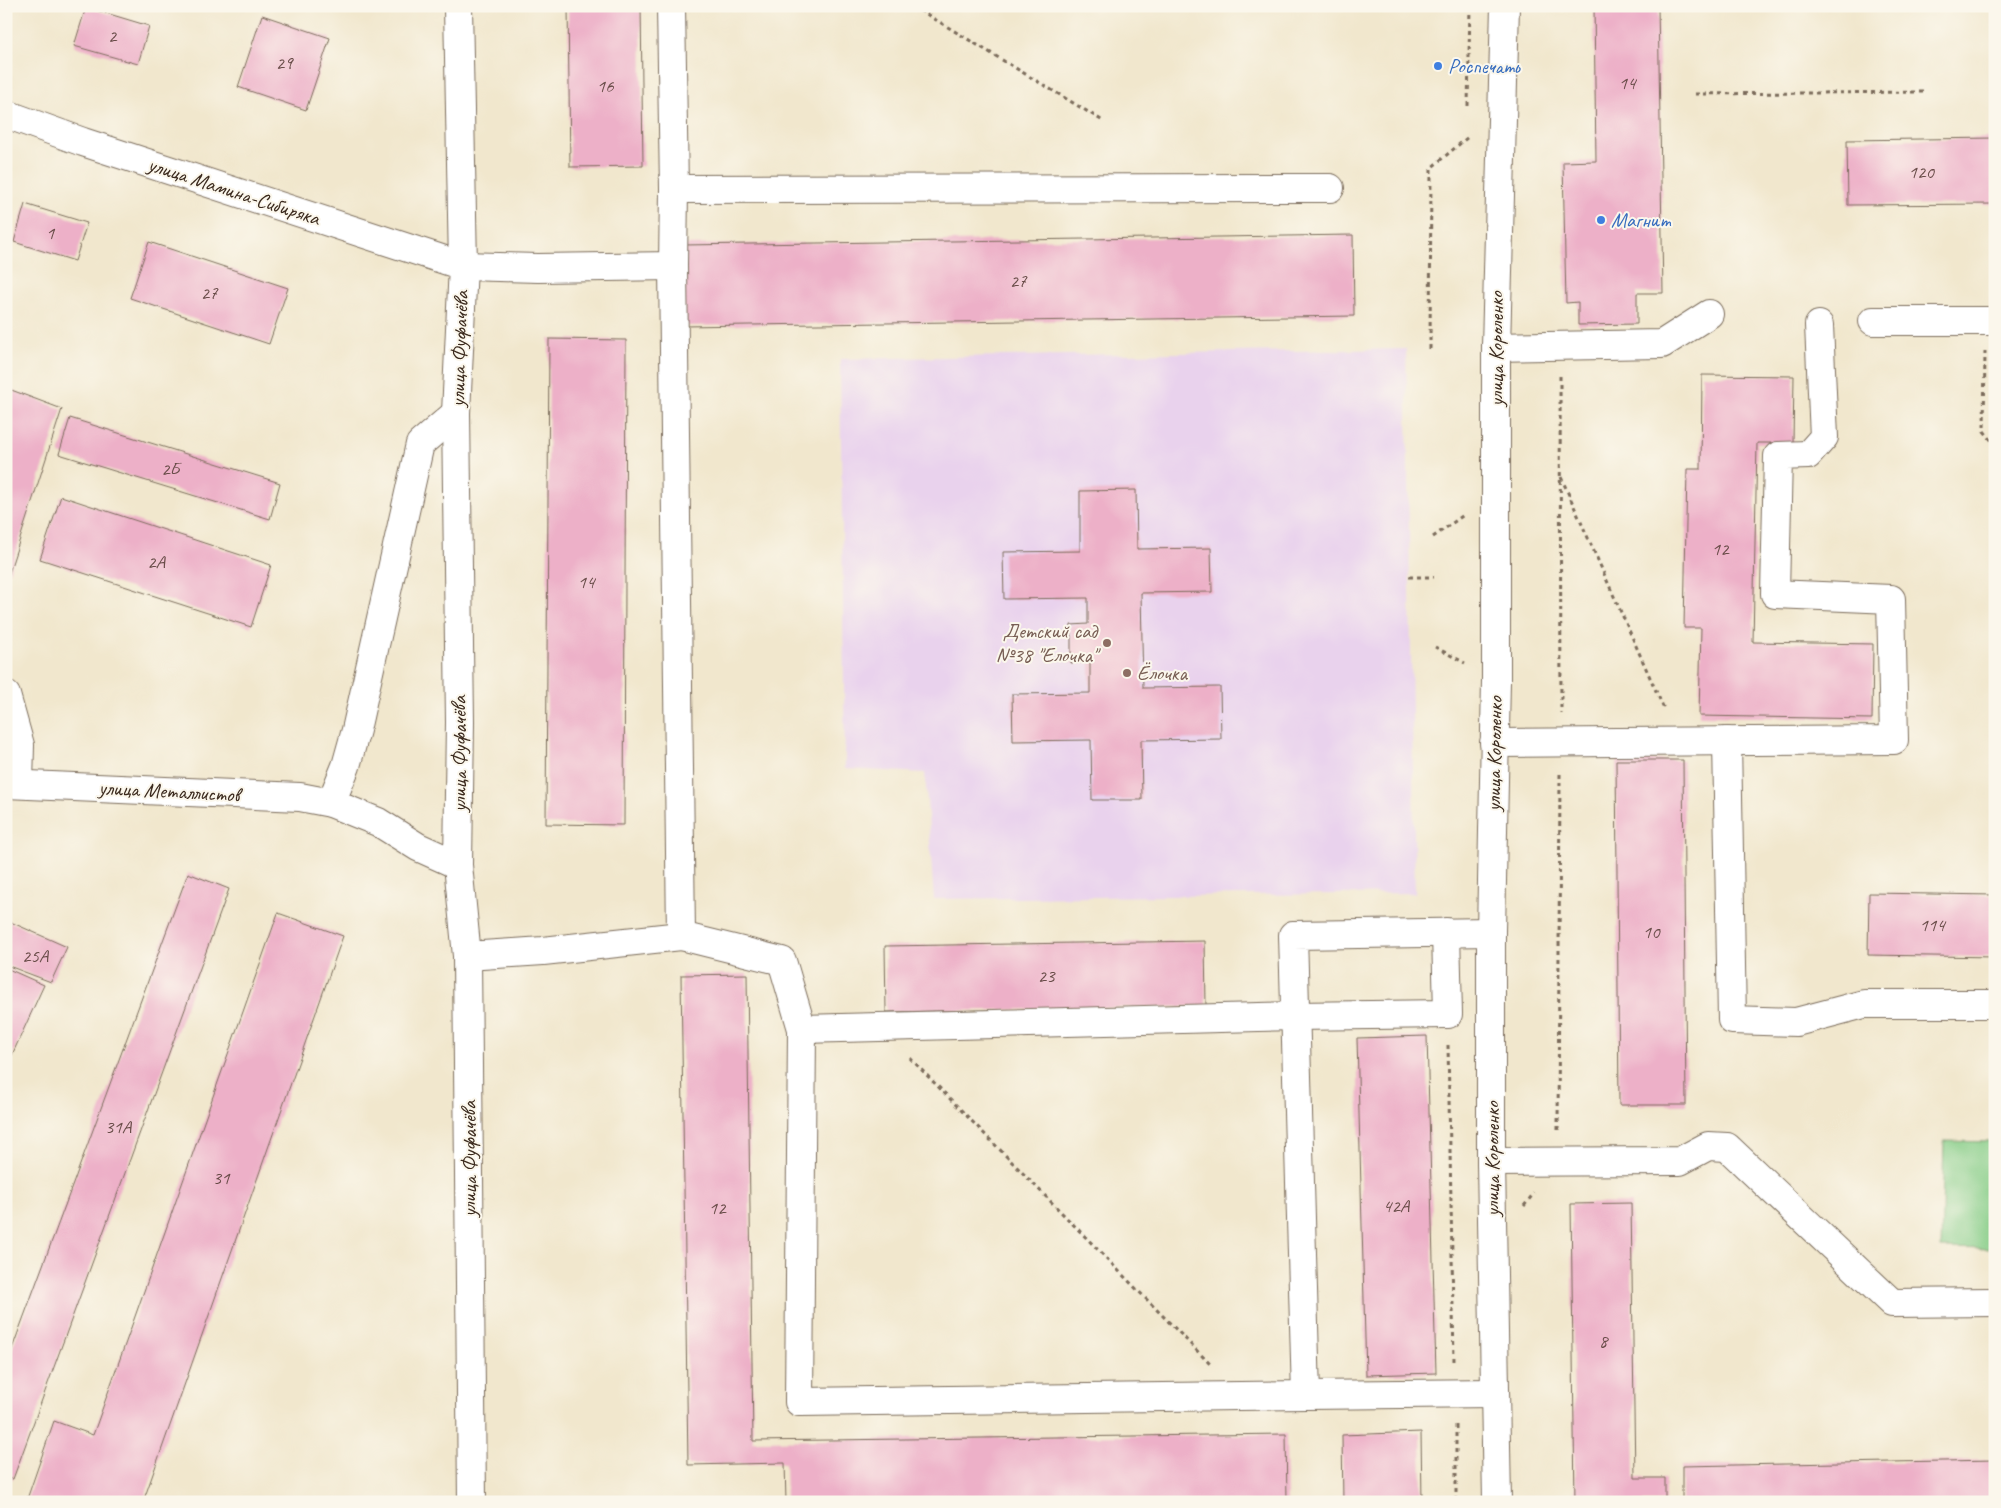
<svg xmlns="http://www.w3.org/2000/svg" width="2001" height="1508" font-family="Caveat,sans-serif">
  <rect width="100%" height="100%" fill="#fbf7ec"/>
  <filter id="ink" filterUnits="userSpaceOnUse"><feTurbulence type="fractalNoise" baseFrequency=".02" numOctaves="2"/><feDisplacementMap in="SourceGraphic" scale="10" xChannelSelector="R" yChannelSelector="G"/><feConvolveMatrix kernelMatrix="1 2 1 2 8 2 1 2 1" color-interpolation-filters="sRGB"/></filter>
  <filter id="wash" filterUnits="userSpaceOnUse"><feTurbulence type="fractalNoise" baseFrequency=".0096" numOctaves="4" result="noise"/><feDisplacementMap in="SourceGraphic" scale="20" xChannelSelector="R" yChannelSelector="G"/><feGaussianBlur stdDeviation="1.12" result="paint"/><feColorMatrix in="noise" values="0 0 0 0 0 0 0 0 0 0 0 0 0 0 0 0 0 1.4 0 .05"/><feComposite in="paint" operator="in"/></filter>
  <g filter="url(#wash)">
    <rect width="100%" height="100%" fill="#f1e7cd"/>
    <path fill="#e9d2ed" d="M 1406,349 L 1415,893 L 934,899 L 925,773 L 845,769 L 840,359 Z"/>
    <path fill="#88ce89" stroke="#627c54" d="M 1944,1141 L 1995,1142 L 1995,1249 L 1941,1248 Z"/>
    <g id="blocks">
      <g fill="#edb0c8">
        <path d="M 568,6 L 641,6 L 643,166 L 570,167 Z"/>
        <path d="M 1594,6 L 1658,6 L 1663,293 L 1637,293 L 1637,324 L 1578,325 L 1578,302 L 1566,303 L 1563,162 L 1596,161 Z"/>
        <path d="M 86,7 L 149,26 L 138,64 L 74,46 Z"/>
        <path d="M 262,15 L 330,38 L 306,110 L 238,87 Z"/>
        <path d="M 1995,138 L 1995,204 L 1848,205 L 1847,140 Z"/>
        <path d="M 25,204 L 87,223 L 75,261 L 14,242 Z"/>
        <path d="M 1353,235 L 1354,316 L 684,326 L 683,245 Z"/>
        <path d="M 149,242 L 288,288 L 269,344 L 130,298 Z"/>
        <path d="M 549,339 L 626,340 L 624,825 L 546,824 Z"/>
        <path d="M 1702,375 L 1794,376 L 1793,443 L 1757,443 L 1753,642 L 1873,644 L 1872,719 L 1699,716 L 1701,628 L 1684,628 L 1687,469 L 1701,469 Z"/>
        <path d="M 6,388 L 62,409 L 7,579 L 6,579 Z"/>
        <path d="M 70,418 L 280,483 L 270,519 L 59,454 Z"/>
        <path d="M 1136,490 L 1137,549 L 1211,548 L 1212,592 L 1141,593 L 1143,688 L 1220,687 L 1221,739 L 1141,740 L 1142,800 L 1092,800 L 1091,740 L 1013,741 L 1012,694 L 1090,693 L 1090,662 L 1071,663 L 1071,625 L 1088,624 L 1088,598 L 1004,599 L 1003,552 L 1080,551 L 1080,491 Z"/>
        <path d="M 61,496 L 271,565 L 251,627 L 40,559 Z"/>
        <path d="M 1616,760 L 1683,760 L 1686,1105 L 1619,1105 Z"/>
        <path d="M 188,873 L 229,889 L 13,1479 L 6,1478 L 6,1365 Z"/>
        <path d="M 1869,893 L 1995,895 L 1995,957 L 1868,955 Z"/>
        <path d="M 278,913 L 343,936 L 143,1502 L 26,1502 L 54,1421 L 93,1435 Z"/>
        <path d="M 6,920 L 67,947 L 51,982 L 6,965 Z"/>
        <path d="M 1205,941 L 1206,1006 L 886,1012 L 885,946 Z"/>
        <path d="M 6,968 L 44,985 L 6,1068 Z"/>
        <path d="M 747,974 L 753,1441 L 1286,1434 L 1287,1502 L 786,1502 L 785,1463 L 688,1465 L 681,975 Z"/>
        <path d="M 1427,1036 L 1436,1373 L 1366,1375 L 1357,1038 Z"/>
        <path d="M 1631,1203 L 1635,1478 L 1665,1478 L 1665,1502 L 1575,1502 L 1571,1204 Z"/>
        <path d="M 1421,1432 L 1422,1502 L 1343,1502 L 1342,1435 Z"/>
        <path d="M 1995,1460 L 1995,1502 L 1682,1502 L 1682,1466 Z"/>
      </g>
    </g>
  </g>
  <g filter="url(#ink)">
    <use href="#blocks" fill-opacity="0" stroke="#7b6c5b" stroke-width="1"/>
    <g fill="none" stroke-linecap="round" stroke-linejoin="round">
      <g stroke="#7b6c5b" stroke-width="30">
        <g id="minor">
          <path d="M 458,6 L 463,266 L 456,413 L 460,722 L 458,865 L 467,956 L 472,1502"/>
          <path d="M 6,114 L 83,142 L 463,266 L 538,268 L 673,266 L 674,189 L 671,6"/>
          <path d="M 674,189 L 1330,188"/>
          <path d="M 1873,321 L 1995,321"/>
          <path d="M 1496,347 L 1662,344 L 1709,314"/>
          <path d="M 6,695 L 20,745 L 19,784"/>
          <path d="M 1727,741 L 1732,1020 L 1796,1022 L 1864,1004 L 1995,1004"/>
          <path d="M 1494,743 L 1894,740 L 1891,599 L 1775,594 L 1778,456 L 1808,455 L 1824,437 L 1819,325"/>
          <path d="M 6,784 L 300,797 L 331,803 L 378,822 L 418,847 L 458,865"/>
          <path d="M 331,803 L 346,766 L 356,730 L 420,444 L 456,413"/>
          <path d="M 681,936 L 782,961 L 802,1029 L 799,1402 L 1306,1395 L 1293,935 L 1491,932"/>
          <path d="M 467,956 L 543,951 L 681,936 L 673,266"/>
          <path d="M 802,1029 L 1294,1016 L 1448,1014 L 1446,932"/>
          <path d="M 1491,1162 L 1680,1161 L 1708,1146 L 1727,1147 L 1892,1303 L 1995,1302"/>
          <path d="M 1306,1395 L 1495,1393"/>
          <path d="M 1497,1502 L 1491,1162 L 1491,932 L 1496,680 L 1496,347 L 1505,6"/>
        </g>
      </g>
      <g stroke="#7b6c5b" stroke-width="3" stroke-dasharray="4 4" stroke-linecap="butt">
        <path d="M 913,6 L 1103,121"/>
        <path d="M 1695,94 L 1925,92"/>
        <path d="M 1468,106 L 1470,6"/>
        <path d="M 1430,349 L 1431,168 L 1468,137"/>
        <path d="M 1985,351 L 1984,431 L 1995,445"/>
        <path d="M 1560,376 L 1561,713"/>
        <path d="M 1561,477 L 1664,709"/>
        <path d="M 1433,537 L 1465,514"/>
        <path d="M 1409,577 L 1434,577"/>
        <path d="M 1435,647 L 1465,663"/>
        <path d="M 1448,1045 L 1454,1361"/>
        <path d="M 910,1058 L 1210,1364"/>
        <path d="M 1558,1130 L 1560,774"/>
        <path d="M 1524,1206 L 1534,1193"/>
        <path d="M 1456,1425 L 1456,1502"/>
      </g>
      <use href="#minor" stroke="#fff" stroke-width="28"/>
    </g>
  </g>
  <g fill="#3f7fe0" stroke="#fbf7ec" stroke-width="2">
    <circle cx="1438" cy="66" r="5"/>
    <circle cx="1601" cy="220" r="5"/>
  </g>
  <g fill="#8d6e63" stroke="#fbf7ec" stroke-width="2">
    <circle cx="1107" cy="643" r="5"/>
    <circle cx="1127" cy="673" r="5"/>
  </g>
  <g text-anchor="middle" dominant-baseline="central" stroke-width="4" stroke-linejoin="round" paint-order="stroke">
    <g font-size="19" fill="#684c48">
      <text x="112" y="36">2</text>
      <text x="284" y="63">29</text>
      <text x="1627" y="83">14</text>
      <text x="605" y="86">16</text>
      <text x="1921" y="172">120</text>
      <text x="50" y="233">1</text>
      <text x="1018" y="281">27</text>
      <text x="209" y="293">27</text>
      <text x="170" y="469">2Б</text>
      <text x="1720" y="549">12</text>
      <text x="156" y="562">2А</text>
      <text x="586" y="582">14</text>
      <text x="1932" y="925">114</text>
      <text x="1651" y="932">10</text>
      <text x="35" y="956">25А</text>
      <text x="1046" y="976">23</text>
      <text x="118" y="1127">31А</text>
      <text x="221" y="1178">31</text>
      <text x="1396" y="1206">42А</text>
      <text x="717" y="1208">12</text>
      <text x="1603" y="1341">8</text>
    </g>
    <g font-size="21" fill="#366cbe" stroke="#fbf7ec" text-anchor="start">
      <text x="1448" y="66">Роспечать</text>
      <text x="1611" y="220">Магнит</text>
    </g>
    <g font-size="21" fill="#3b2a1e" stroke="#fbf7ec">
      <text transform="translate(234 191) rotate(18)">улица Мамина-Сибиряка</text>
      <text transform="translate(459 349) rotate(-88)">улица Фуфачёва</text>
      <text transform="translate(1496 349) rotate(-90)">улица Короленко</text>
      <text transform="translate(459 754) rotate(-90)">улица Фуфачёва</text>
      <text transform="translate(1494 754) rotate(-89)">улица Короленко</text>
      <text transform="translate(169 791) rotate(3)">улица Металлистов</text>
      <text transform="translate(469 1159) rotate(-90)">улица Фуфачёва</text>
      <text transform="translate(1492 1159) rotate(-90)">улица Короленко</text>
    </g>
    <g font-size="21" fill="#785e54" stroke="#fbf7ec" text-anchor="end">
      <text x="1097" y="631">Детский сад<tspan x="1097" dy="24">№38 "Елочка"</tspan></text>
      <text x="1137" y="673" text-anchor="start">Ёлочка</text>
    </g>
  </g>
  <rect width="2001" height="1508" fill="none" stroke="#fbf7ec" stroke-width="25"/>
</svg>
